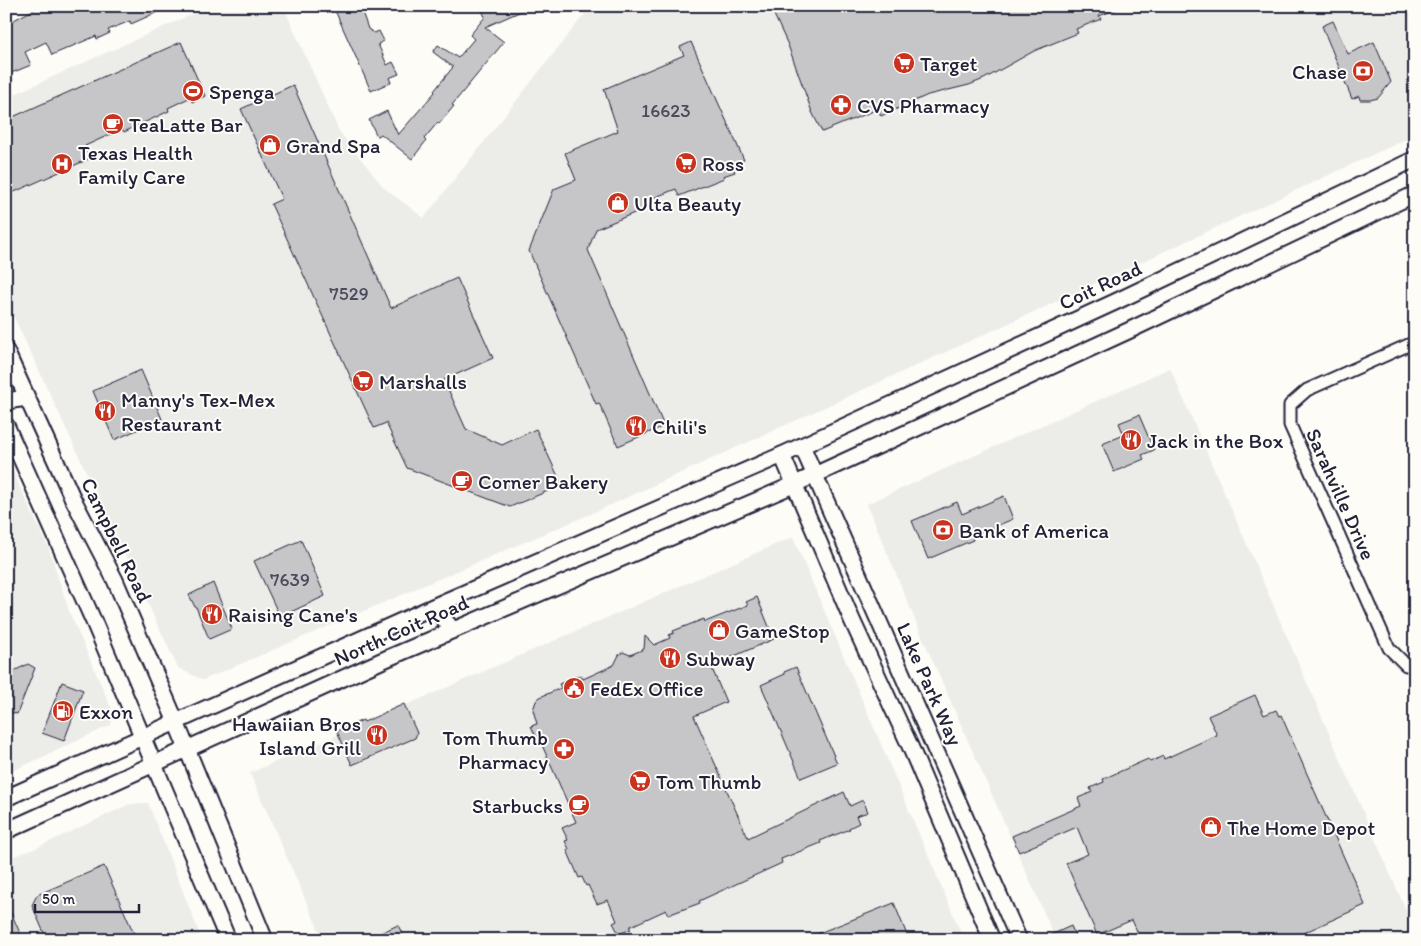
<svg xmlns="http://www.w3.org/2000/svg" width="1421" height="946" font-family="Itim,sans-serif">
  <rect width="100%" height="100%" fill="#fdfcf7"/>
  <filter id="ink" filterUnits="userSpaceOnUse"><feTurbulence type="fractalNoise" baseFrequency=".02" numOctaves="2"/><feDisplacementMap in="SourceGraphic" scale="10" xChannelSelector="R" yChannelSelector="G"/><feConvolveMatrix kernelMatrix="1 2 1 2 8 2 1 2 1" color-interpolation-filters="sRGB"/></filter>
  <g filter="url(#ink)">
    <g fill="#ecece9">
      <path d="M 210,6 L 283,6 L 339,131 L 384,188 L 424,218 L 591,6 L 1415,6 L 1415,135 L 1062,299 L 595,512 L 203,680 L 178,668 L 6,300 L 6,98 Z"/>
      <path d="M 1170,368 L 1415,931 L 1415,940 L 1056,940 L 920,632 L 867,504 Z"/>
      <path d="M 6,457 L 49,549 L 69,611 L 113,712 L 111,725 L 6,774 Z"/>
      <path d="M 793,537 L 964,940 L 323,940 L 250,773 Z"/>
      <path d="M 148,803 L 202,940 L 6,940 L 6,859 L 34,849 L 130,804 Z"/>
    </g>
    <g fill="#c6c6c8" stroke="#22223b">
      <path d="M 41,6 L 171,6 L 131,24 L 130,21 L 108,30 L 110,33 L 97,39 L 96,36 L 52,55 L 46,42 L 25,52 L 31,65 L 9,74 L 6,68 L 6,24 Z"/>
      <path d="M 333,6 L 360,6 L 368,29 L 374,33 L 379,31 L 384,41 L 378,44 L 387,65 L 393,62 L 399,74 L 389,78 L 391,82 L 371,91 Z"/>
      <path d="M 480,6 L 533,6 L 485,27 L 504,42 L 452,105 L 454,106 L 439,124 L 438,122 L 424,139 L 426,141 L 412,159 L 381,134 L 377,136 L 369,120 L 387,111 L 398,135 L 435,92 L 434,91 L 453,67 L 433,52 L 438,45 L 458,58 L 474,39 L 470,35 L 485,17 Z"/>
      <path d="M 770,6 L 1122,6 L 1122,7 L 1099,16 L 1101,19 L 1076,29 L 1078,33 L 1034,51 L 984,79 L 969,85 L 928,95 L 881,116 L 878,109 L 822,132 L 812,112 L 788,45 Z"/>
      <path d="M 1333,21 L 1348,54 L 1374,42 L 1391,82 L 1378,98 L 1370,100 L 1360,100 L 1359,96 L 1352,99 L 1322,26 Z"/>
      <path d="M 181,42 L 205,96 L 192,102 L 191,97 L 168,108 L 169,111 L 124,132 L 122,129 L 85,146 L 91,158 L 12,193 L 6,180 L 6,120 Z"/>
      <path d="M 691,42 L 744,160 L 732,165 L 735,172 L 723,176 L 724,178 L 679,196 L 676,189 L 648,200 L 651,206 L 596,229 L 588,250 L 664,426 L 618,446 L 599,403 L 596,404 L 529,251 L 554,189 L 576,180 L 565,153 L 618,131 L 604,89 L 684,55 L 680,47 Z"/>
      <path d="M 293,85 L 391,308 L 457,278 L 493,358 L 444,380 L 466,429 L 502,445 L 536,429 L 562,485 L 510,507 L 407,468 L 386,423 L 374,428 L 271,204 L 282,199 L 241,109 Z"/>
      <path d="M 141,370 L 162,419 L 114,440 L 93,391 Z"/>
      <path d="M 1139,415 L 1154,450 L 1142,455 L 1144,459 L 1114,472 L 1102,444 L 1124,435 L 1119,423 Z"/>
      <path d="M 1004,496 L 1013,519 L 972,536 L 973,540 L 928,559 L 912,521 L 957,502 L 962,514 Z"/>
      <path d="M 301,540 L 325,596 L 280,617 L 254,561 Z"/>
      <path d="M 213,583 L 232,629 L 209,639 L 196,607 L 195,607 L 189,595 Z"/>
      <path d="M 757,597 L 774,639 L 711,666 L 726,702 L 694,716 L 748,838 L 844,792 L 850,806 L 863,800 L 868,812 L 856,816 L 859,823 L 849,828 L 850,829 L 820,841 L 821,843 L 781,859 L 782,863 L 699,901 L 700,903 L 668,915 L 666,910 L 629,927 L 631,929 L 619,934 L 613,923 L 617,921 L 608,900 L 597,904 L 588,885 L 586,886 L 582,877 L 579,878 L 567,850 L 569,849 L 565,841 L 568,840 L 562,828 L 576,822 L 538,736 L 536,737 L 531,726 L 537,724 L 533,710 L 536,701 L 540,697 L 561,688 L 559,684 L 581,675 L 583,679 L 614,665 L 619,655 L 623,652 L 630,655 L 644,649 L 645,636 L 654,645 L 670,638 L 669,635 L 674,633 L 673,631 L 704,619 L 705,622 L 748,605 L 746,602 Z"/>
      <path d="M 28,664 L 35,668 L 17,714 L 9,712 L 6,706 L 6,675 Z"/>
      <path d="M 796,667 L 837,763 L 801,778 L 761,685 L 785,674 L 784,672 Z"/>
      <path d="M 62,682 L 83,690 L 64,741 L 42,733 Z"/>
      <path d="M 1255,695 L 1264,715 L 1276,710 L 1279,716 L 1281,715 L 1365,905 L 1288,940 L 1141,940 L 1132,920 L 1097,935 L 1066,863 L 1088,854 L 1077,827 L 1019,852 L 1012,836 L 1081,806 L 1078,798 L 1092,792 L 1090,788 L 1104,782 L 1103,779 L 1148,759 L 1150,762 L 1163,756 L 1164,759 L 1217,735 L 1208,716 Z"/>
      <path d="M 404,704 L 417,733 L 415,738 L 352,765 L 337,731 L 363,720 L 364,722 Z"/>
      <path d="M 104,866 L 135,936 L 126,940 L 47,940 L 32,905 L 37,895 Z"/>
      <path d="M 6,901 L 23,940 L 6,940 Z"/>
      <path d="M 894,903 L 909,940 L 804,940 L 804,939 Z"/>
      <path d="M 398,925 L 405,940 L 365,940 Z"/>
      <path d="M 1071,926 L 1077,940 L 1040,940 Z"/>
    </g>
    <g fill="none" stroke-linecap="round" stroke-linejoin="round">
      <g stroke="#22223b" stroke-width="15">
        <path id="street" d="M 1415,342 L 1307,390 L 1290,405 L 1290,425 L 1389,648 L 1406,665 L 1415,664"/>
      </g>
      <g stroke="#22223b" stroke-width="19">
        <g id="secondary">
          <path d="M 6,351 L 73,499 L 115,580 L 176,722 L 265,940"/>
          <path d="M 6,401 L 27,398"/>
          <path d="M 6,425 L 94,622 L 228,940"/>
          <path d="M 802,446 L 1019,940"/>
          <path d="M 782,455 L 852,620 L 910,746 L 992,940"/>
          <path d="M 434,607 L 453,630"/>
          <path d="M 6,798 L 446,601 L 782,455 L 1115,302 L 1415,159"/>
          <path d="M 6,831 L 381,661 L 793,485 L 1128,331 L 1415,194"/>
        </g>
      </g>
      <use href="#street" stroke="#fdfcf7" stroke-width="11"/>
      <use href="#secondary" stroke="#fdfcf7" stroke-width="15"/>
    </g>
  </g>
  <defs>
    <g id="supermarket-disc" transform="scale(1.125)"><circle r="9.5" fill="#c8321e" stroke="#fdfcf7"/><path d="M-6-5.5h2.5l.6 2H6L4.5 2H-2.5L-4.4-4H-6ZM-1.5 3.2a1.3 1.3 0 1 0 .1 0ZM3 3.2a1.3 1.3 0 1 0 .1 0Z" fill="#fff"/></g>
    <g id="bank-disc" transform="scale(1.125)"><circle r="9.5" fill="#c8321e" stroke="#fdfcf7"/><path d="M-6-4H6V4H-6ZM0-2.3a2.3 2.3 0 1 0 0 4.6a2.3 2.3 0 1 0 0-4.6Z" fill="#fff"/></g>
    <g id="stadium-disc" transform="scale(1.125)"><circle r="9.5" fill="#c8321e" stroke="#fdfcf7"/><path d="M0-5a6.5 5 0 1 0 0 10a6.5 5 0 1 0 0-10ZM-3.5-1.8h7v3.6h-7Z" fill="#fff"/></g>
    <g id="pharmacy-disc" transform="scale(1.125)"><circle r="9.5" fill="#c8321e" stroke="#fdfcf7"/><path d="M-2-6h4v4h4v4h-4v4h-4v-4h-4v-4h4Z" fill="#fff"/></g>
    <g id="cafe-disc" transform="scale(1.125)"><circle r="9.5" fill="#c8321e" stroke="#fdfcf7"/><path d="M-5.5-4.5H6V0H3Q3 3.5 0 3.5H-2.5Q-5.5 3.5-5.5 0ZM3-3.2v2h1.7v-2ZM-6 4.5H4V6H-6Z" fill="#fff"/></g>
    <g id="shop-disc" transform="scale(1.125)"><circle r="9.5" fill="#c8321e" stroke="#fdfcf7"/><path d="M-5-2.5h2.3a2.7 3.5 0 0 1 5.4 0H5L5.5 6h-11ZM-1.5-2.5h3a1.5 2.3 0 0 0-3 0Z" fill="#fff"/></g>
    <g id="hospital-disc" transform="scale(1.125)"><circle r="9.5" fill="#c8321e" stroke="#fdfcf7"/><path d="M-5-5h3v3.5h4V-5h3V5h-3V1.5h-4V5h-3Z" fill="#fff"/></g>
    <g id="restaurant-disc" transform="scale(1.125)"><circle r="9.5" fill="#c8321e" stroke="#fdfcf7"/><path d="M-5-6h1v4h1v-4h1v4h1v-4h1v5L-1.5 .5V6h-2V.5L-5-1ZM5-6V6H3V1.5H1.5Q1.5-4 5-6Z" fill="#fff"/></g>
    <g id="civic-disc" transform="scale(1.125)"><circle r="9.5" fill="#c8321e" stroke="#fdfcf7"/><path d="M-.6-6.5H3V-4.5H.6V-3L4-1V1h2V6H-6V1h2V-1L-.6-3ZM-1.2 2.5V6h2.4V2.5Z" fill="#fff"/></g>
    <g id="fuel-disc" transform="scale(1.125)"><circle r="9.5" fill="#c8321e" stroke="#fdfcf7"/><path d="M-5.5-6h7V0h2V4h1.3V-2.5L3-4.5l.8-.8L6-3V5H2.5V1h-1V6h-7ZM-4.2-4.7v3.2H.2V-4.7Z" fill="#fff"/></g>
  </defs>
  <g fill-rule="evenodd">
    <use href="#supermarket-disc" x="904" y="63"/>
    <use href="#bank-disc" x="1363" y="71"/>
    <use href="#stadium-disc" x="193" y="91"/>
    <use href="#pharmacy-disc" x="841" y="105"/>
    <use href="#cafe-disc" x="113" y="124"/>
    <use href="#shop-disc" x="270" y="145"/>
    <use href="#supermarket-disc" x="686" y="163"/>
    <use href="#hospital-disc" x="62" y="164"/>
    <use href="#shop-disc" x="618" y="203"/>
    <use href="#supermarket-disc" x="363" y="381"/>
    <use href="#restaurant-disc" x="105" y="411"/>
    <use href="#restaurant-disc" x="636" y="426"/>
    <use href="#restaurant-disc" x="1131" y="440"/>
    <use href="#cafe-disc" x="462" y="481"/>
    <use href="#bank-disc" x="943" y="530"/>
    <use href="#restaurant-disc" x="212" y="614"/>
    <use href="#shop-disc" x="719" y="630"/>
    <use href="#restaurant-disc" x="670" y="658"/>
    <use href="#civic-disc" x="574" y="688"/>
    <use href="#fuel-disc" x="63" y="711"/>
    <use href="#restaurant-disc" x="377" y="735"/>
    <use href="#pharmacy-disc" x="564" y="749"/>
    <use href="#supermarket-disc" x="640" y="781"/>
    <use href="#cafe-disc" x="579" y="805"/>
    <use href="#shop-disc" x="1211" y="827"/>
  </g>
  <g text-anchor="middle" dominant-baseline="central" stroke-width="4" stroke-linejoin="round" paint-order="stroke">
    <g font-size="19" fill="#4b4b5e">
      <text x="666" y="110">16623</text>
      <text x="349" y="293">7529</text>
      <text x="290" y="579">7639</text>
    </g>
    <g font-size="21" fill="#22223b" stroke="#fdfcf7" text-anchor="start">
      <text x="920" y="63">Target</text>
      <text x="1347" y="71" text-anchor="end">Chase</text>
      <text x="209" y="91">Spenga</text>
      <text x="857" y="105">CVS Pharmacy</text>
      <text x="129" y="124">TeaLatte Bar</text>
      <text x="286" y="145">Grand Spa</text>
      <text x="78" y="152">Texas Health<tspan x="78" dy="24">Family Care</tspan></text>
      <text x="702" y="163">Ross</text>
      <text x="634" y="203">Ulta Beauty</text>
      <text x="379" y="381">Marshalls</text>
      <text x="121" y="399">Manny's Tex-Mex<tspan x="121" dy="24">Restaurant</tspan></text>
      <text x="652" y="426">Chili's</text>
      <text x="1147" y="440">Jack in the Box</text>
      <text x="478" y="481">Corner Bakery</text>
      <text x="959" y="530">Bank of America</text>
      <text x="228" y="614">Raising Cane's</text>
      <text x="735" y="630">GameStop</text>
      <text x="686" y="658">Subway</text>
      <text x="590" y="688">FedEx Office</text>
      <text x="79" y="711">Exxon</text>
      <text x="361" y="723" text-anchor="end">Hawaiian Bros<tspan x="361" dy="24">Island Grill</tspan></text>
      <text x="548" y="737" text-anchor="end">Tom Thumb<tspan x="548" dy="24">Pharmacy</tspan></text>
      <text x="656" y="781">Tom Thumb</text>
      <text x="563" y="805" text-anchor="end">Starbucks</text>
      <text x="1227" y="827">The Home Depot</text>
    </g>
    <g font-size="21" fill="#22223b" stroke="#fdfcf7">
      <text transform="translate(1100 285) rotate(-25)">Coit Road</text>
      <text transform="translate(1341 494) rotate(66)">Sarahville Drive</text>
      <text transform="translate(117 540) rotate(64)">Campbell Road</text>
      <text transform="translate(401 630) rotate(-24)">North Coit Road</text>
      <text transform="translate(930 684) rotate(66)">Lake Park Way</text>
    </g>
  </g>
  <rect width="1421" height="946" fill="none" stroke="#fdfcf7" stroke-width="25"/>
  <rect x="12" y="12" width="1396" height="921" fill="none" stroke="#22223b" stroke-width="2" filter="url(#ink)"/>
  <path d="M35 904v8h104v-8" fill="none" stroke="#22223b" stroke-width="2.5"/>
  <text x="42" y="904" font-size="15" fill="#22223b" stroke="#fdfcf7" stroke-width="4" paint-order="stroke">50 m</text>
</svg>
